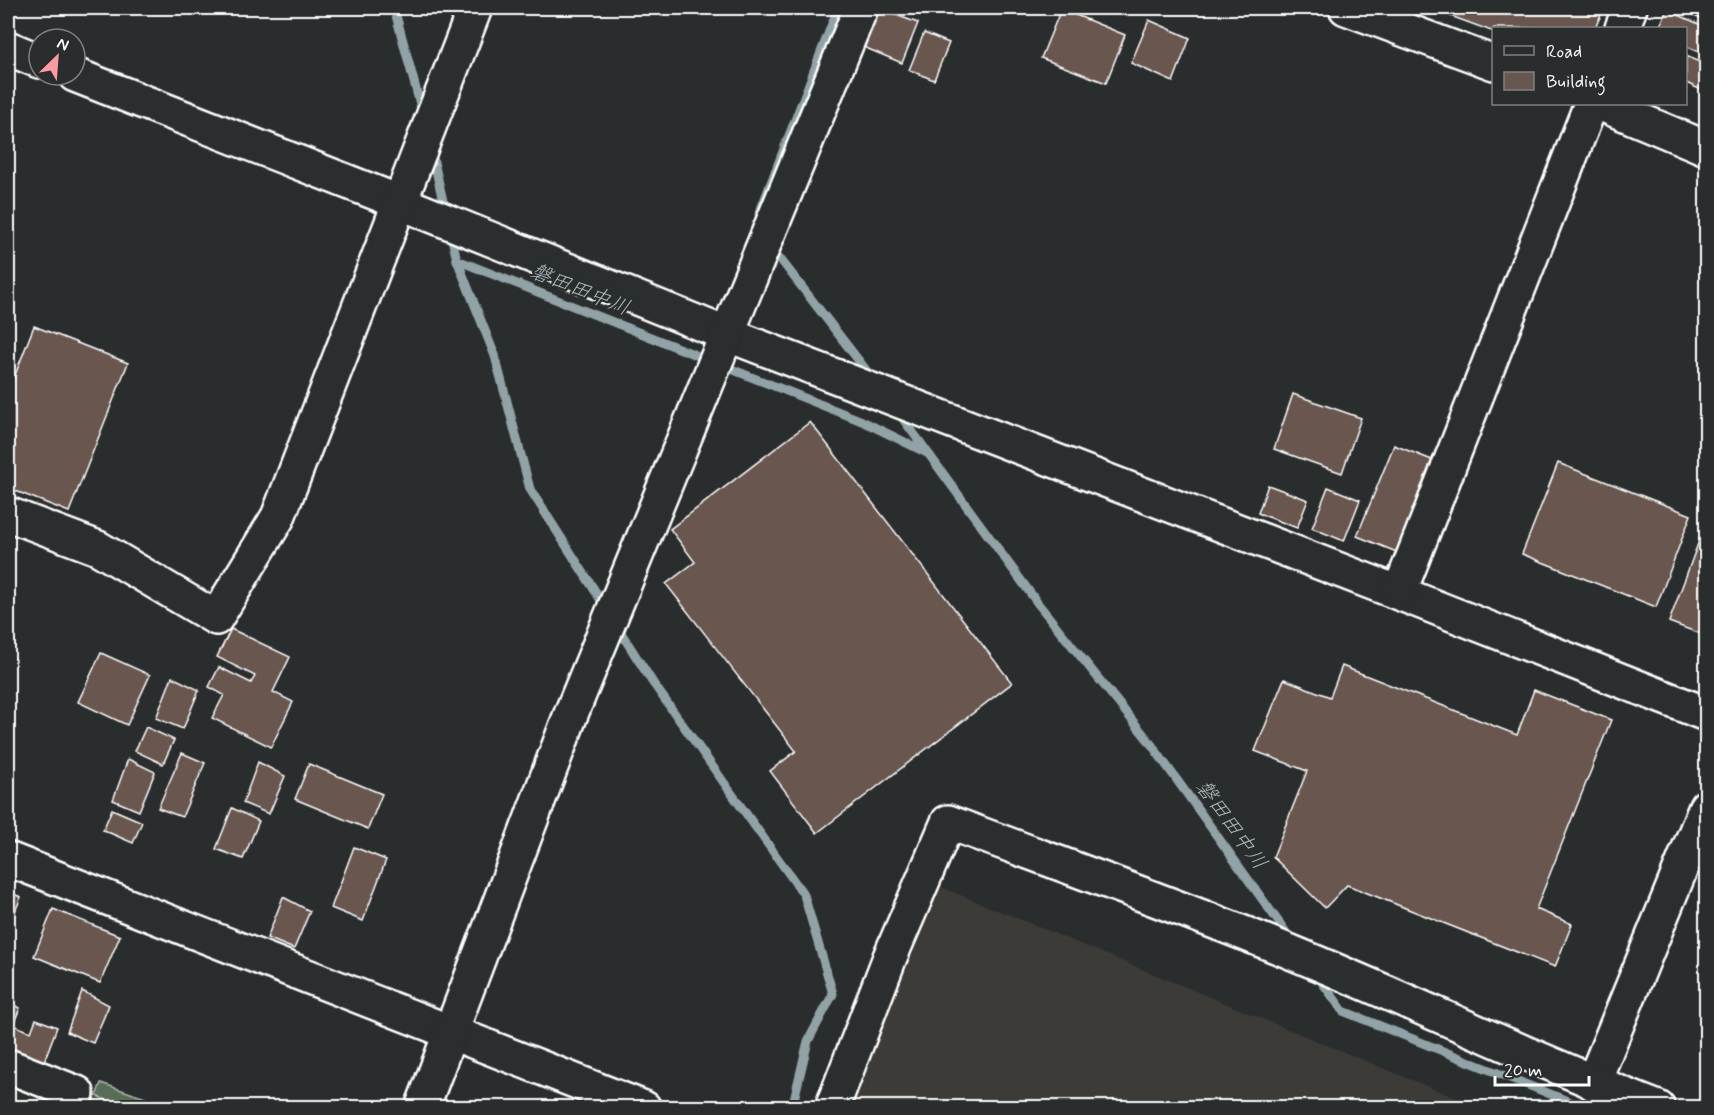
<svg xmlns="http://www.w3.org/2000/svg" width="1714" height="1115" font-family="Mynerve,'Klee One',sans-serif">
  <rect width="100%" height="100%" fill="#2a2d2e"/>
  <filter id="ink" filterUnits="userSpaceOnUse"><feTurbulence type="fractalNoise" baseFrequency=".0167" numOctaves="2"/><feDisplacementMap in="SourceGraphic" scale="12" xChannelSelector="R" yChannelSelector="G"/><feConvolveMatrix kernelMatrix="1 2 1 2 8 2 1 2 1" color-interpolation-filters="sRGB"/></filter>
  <g filter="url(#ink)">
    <path fill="#3d3a38" d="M 941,887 L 1478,1107 L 846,1108 Z"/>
    <path fill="#586c57" stroke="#acb6ab" stroke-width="1.5" d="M 101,1083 L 172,1107 L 125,1107 L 96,1096 Z"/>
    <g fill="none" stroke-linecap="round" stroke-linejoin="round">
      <g stroke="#92a3a8" stroke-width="9">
        <path d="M 394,8 L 423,115"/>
        <path d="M 431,149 L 446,214"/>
        <path d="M 763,223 L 759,214 L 838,8"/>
        <path d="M 450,231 L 457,260 L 862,421 L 927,453"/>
        <path d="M 771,244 L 774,251 L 873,379"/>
        <path d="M 457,260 L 495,356 L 530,489 L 606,608"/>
        <path d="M 898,412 L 1039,605 L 1149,741 L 1293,942"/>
        <path d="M 616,625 L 653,683 L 804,895 L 833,994 L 808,1041 L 792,1108"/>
        <path d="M 1317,975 L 1343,1011 L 1585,1108"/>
      </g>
    </g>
    <g fill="#685750" stroke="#fff" stroke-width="1.5">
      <path d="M 876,8 L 918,23 L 902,63 L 861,46 Z"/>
      <path d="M 1429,8 L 1604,8 L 1595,28 L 1494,28 L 1494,32 Z"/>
      <path d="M 1676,8 L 1706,8 L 1706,20 Z"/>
      <path d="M 1061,9 L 1125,35 L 1106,83 L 1041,58 Z"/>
      <path d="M 1667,10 L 1706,27 L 1706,55 L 1686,46 L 1686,28 L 1659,28 Z"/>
      <path d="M 1149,20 L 1190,38 L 1173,82 L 1131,63 Z"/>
      <path d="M 924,33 L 949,43 L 934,80 L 909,70 Z"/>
      <path d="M 1686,56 L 1706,65 L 1706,92 L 1686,83 Z"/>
      <path d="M 34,326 L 128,363 L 69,512 L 8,488 L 8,393 Z"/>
      <path d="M 1293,394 L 1361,418 L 1342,473 L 1274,449 Z"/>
      <path d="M 810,422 L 1012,683 L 817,833 L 770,771 L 796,751 L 666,584 L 695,562 L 670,529 Z"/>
      <path d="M 1394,445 L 1437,462 L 1399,553 L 1357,536 Z"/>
      <path d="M 1558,463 L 1691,515 L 1656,607 L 1522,554 Z"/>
      <path d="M 1268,485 L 1308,500 L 1297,528 L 1258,513 Z"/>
      <path d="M 1328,487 L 1360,500 L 1344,541 L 1312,528 Z"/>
      <path d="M 1706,522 L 1706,636 L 1669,622 Z"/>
      <path d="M 231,629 L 290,657 L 273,692 L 293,702 L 271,747 L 212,718 L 224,695 L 209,687 L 219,667 L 251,683 L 255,676 L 217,657 Z"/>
      <path d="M 101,653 L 150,675 L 127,725 L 78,702 Z"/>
      <path d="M 1342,666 L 1517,735 L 1534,690 L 1611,720 L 1536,909 L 1572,924 L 1555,967 L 1347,885 L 1325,908 L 1273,857 L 1307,771 L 1255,751 L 1284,679 L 1330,697 Z"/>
      <path d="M 172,677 L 199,690 L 183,729 L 156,718 Z"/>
      <path d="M 146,727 L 174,740 L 163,764 L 135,751 Z"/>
      <path d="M 182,753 L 205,763 L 182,817 L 158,808 Z"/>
      <path d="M 128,759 L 155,772 L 139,811 L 113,800 Z"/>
      <path d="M 258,762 L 285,776 L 269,814 L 243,803 Z"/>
      <path d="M 309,764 L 382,794 L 368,829 L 295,799 Z"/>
      <path d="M 232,808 L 259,821 L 243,859 L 216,849 Z"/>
      <path d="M 112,809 L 142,822 L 133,843 L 103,830 Z"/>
      <path d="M 354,847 L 386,860 L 363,921 L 331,908 Z"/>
      <path d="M 8,892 L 21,897 L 8,929 Z"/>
      <path d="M 283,897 L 310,911 L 294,949 L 267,938 Z"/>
      <path d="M 53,909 L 120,936 L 100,983 L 34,956 Z"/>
      <path d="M 82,991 L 109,1005 L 93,1043 L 67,1032 Z"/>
      <path d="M 8,1003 L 20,1008 L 13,1025 L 31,1032 L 36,1019 L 57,1027 L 43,1064 L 8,1050 Z"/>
    </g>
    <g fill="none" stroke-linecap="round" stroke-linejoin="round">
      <g stroke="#fff" stroke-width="38">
        <g id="minor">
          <path d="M 1346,8 L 1494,63"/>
          <path d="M 1622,28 L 1630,8"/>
          <path d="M 8,48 L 39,61"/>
          <path d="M 75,75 L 399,202 L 726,334 L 1399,593 L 1706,714"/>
          <path d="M 1601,104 L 1706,148"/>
          <path d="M 8,514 L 98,548 L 216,618 L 278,517 L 475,8"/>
          <path d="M 1399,593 L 1591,104"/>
          <path d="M 8,859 L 644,1108"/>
          <path d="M 8,1066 L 77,1093"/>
          <path d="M 1593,1083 L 1706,807"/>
          <path d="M 422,1108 L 571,714 L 861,8"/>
          <path d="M 832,1108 L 890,957 L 948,822 C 1052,861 1158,899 1261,940 C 1395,993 1524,1056 1658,1108"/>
        </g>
      </g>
      <use href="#minor" stroke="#2a2d2e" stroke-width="33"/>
    </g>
  </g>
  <g text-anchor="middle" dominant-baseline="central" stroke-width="4.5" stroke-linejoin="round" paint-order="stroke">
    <g font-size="21" font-style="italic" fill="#aebabe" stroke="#2a2d2e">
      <text transform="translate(580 290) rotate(22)">磐田田中川</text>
      <text transform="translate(1231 825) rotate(54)">磐田田中川</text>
    </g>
  </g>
  <rect width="1714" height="1115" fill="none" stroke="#2a2d2e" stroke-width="30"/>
  <rect x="15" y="15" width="1684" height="1085" fill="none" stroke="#fff" stroke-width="2" filter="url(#ink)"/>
  <rect x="1492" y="27" width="195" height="78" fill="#2a2d2e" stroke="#7f8182" stroke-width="1.5"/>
  <rect x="1504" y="46" width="30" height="9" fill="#2a2d2e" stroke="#7f8182" stroke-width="1.5"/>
  <text x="1546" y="57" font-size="18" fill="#ffffff">Road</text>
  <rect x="1504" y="72" width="30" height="18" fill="#685750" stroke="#7f8182" stroke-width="1.5"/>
  <text x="1546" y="87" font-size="18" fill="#ffffff">Building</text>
  <g transform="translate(57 57) rotate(25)"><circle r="28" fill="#2a2d2e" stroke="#7f8182" stroke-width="1.5"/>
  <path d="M0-4.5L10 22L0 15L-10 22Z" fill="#ff9aa2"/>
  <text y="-9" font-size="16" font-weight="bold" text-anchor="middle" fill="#ffffff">N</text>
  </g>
  <path d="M1495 1076v9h94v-9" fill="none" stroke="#ffffff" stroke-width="3"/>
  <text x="1504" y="1076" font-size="18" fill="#ffffff" stroke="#2a2d2e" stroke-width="4.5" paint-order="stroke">20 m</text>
</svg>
